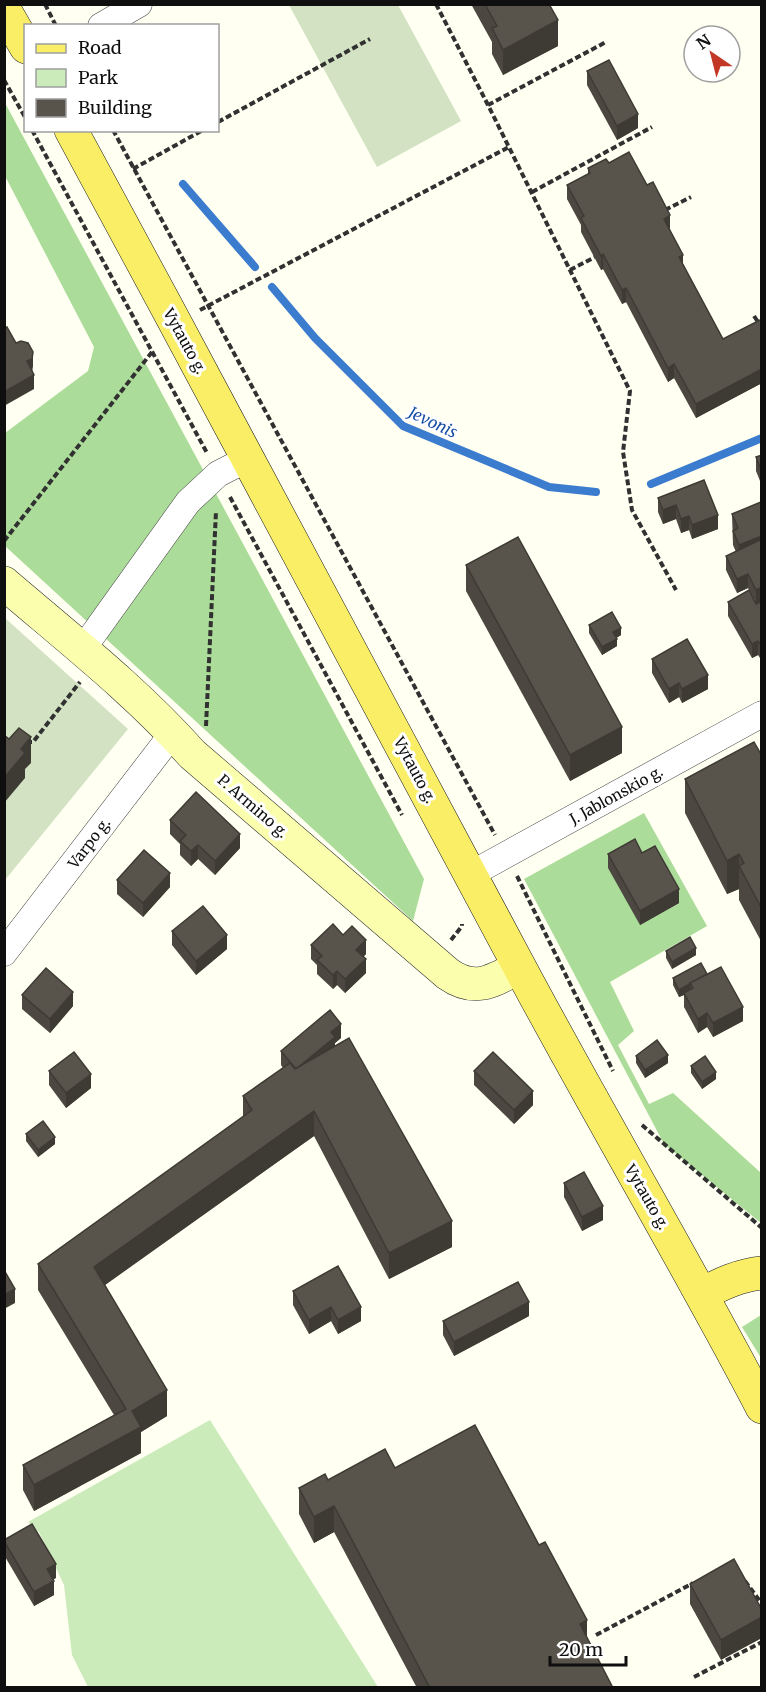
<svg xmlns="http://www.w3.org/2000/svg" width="766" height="1692" font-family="Merriweather,serif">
  <rect width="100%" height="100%" fill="#fffff2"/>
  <path fill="#cbebba" d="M 210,1420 L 378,1687 L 88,1687 L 72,1655 L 64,1585 L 39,1532 L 28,1522 Z"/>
  <g fill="#acdc99">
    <path d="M 4,101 L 424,879 L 413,921 L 5,546 L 5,433 L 88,371 L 94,347 L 5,176 Z"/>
    <path d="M 644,813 L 707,926 L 610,982 L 634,1031 L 618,1045 L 649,1104 L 673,1093 L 761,1173 L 761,1223 L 664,1144 L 524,879 Z"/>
    <path d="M 761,1315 L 761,1358 L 742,1327 Z"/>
  </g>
  <g fill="#d2e2c2">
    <path d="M 289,5 L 398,5 L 461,121 L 377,167 Z"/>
    <path d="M 5,618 L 128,729 L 5,880 Z"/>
  </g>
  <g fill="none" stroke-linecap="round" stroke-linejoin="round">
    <g stroke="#3b7ccf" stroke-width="8">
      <path d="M 183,184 L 255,267"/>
      <path d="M 272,287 L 315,338 L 403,426 L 549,487 L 596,492"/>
      <path d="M 651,484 L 762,438"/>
    </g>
    <g stroke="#424242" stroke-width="27">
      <g id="minor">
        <path d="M 101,26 L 139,4"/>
        <path d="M 82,650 L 188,502 L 218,474 L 249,458"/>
        <path d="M 471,874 L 762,714"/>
        <path d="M 4,953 L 173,733"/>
      </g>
    </g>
    <g stroke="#313131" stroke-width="34">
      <path id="secondary" d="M 4,583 C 68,638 136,691 192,754 L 448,974 C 475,993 493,981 519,967"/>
    </g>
    <g stroke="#202020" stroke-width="34">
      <g id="primary">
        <path d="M 4,9 L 26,47"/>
        <path d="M 71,130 C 222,408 370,688 519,966 C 598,1114 684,1258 762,1407"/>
        <path d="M 702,1294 C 721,1284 740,1275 762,1273"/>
      </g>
    </g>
    <g stroke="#313131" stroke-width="4" stroke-dasharray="6 3" stroke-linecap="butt">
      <path d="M 45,4 L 56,26"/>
      <path d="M 436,4 L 488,105 L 630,391 L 623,452 L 632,510 L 676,590"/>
      <path d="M 4,80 L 26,119"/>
      <path d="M 488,105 L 606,42"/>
      <path d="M 218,122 L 370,39"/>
      <path d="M 32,130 L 207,453"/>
      <path d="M 113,130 L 495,835"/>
      <path d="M 133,169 L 203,130"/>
      <path d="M 532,192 L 652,127"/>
      <path d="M 665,210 L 691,197"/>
      <path d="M 570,270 L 595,257"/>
      <path d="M 200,310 L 509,147"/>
      <path d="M 754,316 L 762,328"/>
      <path d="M 230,497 L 402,815"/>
      <path d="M 4,541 L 152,352"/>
      <path d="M 206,726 L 216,511"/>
      <path d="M 26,742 L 33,742 L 80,682"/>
      <path d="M 517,876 L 613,1071"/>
      <path d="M 451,940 L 462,926 L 462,924"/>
      <path d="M 642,1125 L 762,1228"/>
      <path d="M 745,1581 L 762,1604"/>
      <path d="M 596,1635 L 693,1583"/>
      <path d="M 694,1677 L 762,1642"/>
    </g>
    <use href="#minor" stroke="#fff" stroke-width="26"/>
    <use href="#secondary" stroke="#fbffad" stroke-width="33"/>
    <use href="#primary" stroke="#faee67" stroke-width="33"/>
  </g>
  <g fill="#4c4740">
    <path d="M 471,4 L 549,4 L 558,46 L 503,75 L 492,54 L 492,42 Z"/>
    <path d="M 587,71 L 638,128 L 617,140 L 587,85 Z"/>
    <path d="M 609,163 L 670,230 L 683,264 L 723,339 L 762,319 L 762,383 L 696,418 L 674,378 L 668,382 L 626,302 L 622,304 L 603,269 L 601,270 L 581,232 L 581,225 L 567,199 L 567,185 L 588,174 L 588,168 Z"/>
    <path d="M 762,455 L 762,486 L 756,471 L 756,457 Z"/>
    <path d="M 704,480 L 718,529 L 692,539 L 689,530 L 681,533 L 676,519 L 663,524 L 658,512 L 658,498 Z"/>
    <path d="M 762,504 L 762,658 L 760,658 L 758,655 L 752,658 L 728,616 L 728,602 L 755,601 L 748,588 L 737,593 L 726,570 L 726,556 L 736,552 L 733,545 L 732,514 Z"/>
    <path d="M 466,565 L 622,753 L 570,781 L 466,591 Z"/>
    <path d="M 589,625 L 621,635 L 616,638 L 617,646 L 602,655 L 589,633 Z"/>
    <path d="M 652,659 L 708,689 L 682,703 L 679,697 L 669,703 L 652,673 Z"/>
    <path d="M 762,756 L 762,943 L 739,900 L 739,889 L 727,894 L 685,813 L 685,779 Z"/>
    <path d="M 170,820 L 240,848 L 215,875 L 198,859 L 191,866 L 180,855 L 180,844 L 170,834 Z"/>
    <path d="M 642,853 L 679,903 L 640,925 L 608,868 L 608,854 Z"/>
    <path d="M 117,880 L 170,887 L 143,917 L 117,894 Z"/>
    <path d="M 172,931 L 227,949 L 196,975 L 172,945 Z"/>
    <path d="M 343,935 L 366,954 L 363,957 L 366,973 L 345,993 L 337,985 L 333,989 L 317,974 L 317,965 L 311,959 L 311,945 Z"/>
    <path d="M 666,951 L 696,955 L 672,969 L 666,958 Z"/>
    <path d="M 707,974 L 743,1021 L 713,1037 L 707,1027 L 698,1033 L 684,1007 L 684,995 L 679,997 L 673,985 L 673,978 Z"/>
    <path d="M 22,995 L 73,1006 L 50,1033 L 22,1009 Z"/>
    <path d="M 341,1038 L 335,1043 L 335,1046 L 452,1247 L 389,1279 L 314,1136 L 104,1285 L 167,1416 L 141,1432 L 141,1453 L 34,1511 L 23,1490 L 23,1465 L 114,1415 L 38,1290 L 38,1264 L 243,1117 L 243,1096 L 283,1068 L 281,1065 L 281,1051 Z"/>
    <path d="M 636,1056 L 668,1063 L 645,1078 L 636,1063 Z"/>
    <path d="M 691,1066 L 716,1079 L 702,1089 L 691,1073 Z"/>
    <path d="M 49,1071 L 91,1088 L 66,1108 L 49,1085 Z"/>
    <path d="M 474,1071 L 533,1105 L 514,1124 L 474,1085 Z"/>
    <path d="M 26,1134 L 55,1144 L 38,1157 L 26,1141 Z"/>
    <path d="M 564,1183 L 603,1220 L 582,1231 L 564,1197 Z"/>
    <path d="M 293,1291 L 361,1321 L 338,1334 L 331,1321 L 309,1334 L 293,1305 Z"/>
    <path d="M 529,1316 L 454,1356 L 443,1335 L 443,1321 Z"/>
    <path d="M 395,1468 L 587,1637 L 613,1688 L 417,1688 L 334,1532 L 314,1543 L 299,1514 L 299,1488 L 328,1480 Z"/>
    <path d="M 4,1540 L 56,1578 L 53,1579 L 54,1595 L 34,1606 L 4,1555 Z"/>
    <path d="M 690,1584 L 762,1610 L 721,1660 L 690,1604 Z"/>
  </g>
  <g fill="#3e3a34">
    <path d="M 558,20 L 558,46 L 503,75 L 503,50 Z"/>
    <path d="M 638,114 L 638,128 L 617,140 L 617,126 Z"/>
    <path d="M 670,215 L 670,230 L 664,233 L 664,219 Z"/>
    <path d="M 603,254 L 603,269 L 601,270 L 601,256 Z"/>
    <path d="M 683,255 L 683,269 L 679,257 Z"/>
    <path d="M 626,288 L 626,302 L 622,304 L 622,290 Z"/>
    <path d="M 33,352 L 33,366 L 32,373 L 27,361 Z"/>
    <path d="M 674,364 L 674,378 L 668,382 L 668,368 Z"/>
    <path d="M 762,369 L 762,383 L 696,418 L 696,404 Z"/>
    <path d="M 34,375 L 34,389 L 4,406 L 4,392 Z"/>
    <path d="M 676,505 L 676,519 L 663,524 L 663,510 Z"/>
    <path d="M 718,515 L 718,529 L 692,539 L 692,525 Z"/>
    <path d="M 689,516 L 689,530 L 681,533 L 681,519 Z"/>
    <path d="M 762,536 L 762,550 L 739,560 L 739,545 Z"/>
    <path d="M 748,574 L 748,588 L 737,593 L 737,579 Z"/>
    <path d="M 761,587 L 761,601 L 756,604 L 756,590 Z"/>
    <path d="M 621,628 L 621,635 L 613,640 L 613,632 Z"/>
    <path d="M 617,639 L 617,646 L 602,655 L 602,647 Z"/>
    <path d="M 758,641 L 758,655 L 752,658 L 752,644 Z"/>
    <rect x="760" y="644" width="2" height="14"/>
    <path d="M 708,675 L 708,689 L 682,703 L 682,689 Z"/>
    <path d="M 679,683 L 679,697 L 669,703 L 669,689 Z"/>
    <path d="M 622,727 L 622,753 L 570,781 L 570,755 Z"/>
    <path d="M 31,737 L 31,763 L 25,769 L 25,778 L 4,803 L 4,778 L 21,749 Z"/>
    <path d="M 240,834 L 240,848 L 215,875 L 215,861 Z"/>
    <path d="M 198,845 L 198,859 L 191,866 L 191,851 Z"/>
    <path d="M 739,854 L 739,889 L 727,894 L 727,861 Z"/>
    <path d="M 170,873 L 170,887 L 143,917 L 143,903 Z"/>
    <path d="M 679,889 L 679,903 L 640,925 L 640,911 Z"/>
    <path d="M 227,935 L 227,949 L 196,975 L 196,961 Z"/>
    <path d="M 366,940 L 366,954 L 356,964 L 356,950 Z"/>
    <path d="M 696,948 L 696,955 L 672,969 L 672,962 Z"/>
    <path d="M 366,959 L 366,973 L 345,993 L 345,979 Z"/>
    <path d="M 337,971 L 337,985 L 333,989 L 333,975 Z"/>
    <path d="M 690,984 L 690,991 L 684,993 L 684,995 L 679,997 L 679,990 Z"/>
    <path d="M 73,992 L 73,1006 L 50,1033 L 50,1019 Z"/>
    <path d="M 743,1007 L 743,1021 L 713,1037 L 713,1023 Z"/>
    <path d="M 707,1013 L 707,1027 L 698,1033 L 698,1019 Z"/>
    <path d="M 341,1024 L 341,1038 L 335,1043 L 335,1051 L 296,1070 L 331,1032 Z"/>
    <path d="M 668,1055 L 668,1063 L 645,1078 L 645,1070 Z"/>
    <path d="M 716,1072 L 716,1079 L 702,1089 L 702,1082 Z"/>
    <path d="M 91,1074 L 91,1088 L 66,1108 L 66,1093 Z"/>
    <path d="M 533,1091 L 533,1105 L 514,1124 L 514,1110 Z"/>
    <path d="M 6,1099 L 6,1113 L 4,1114 L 4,1100 Z"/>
    <path d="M 314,1111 L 314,1136 L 94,1293 L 94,1267 Z"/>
    <path d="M 55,1137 L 55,1144 L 38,1157 L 38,1150 Z"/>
    <path d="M 603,1206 L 603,1220 L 582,1231 L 582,1217 Z"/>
    <path d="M 452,1221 L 452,1247 L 389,1279 L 389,1253 Z"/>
    <path d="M 15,1289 L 15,1303 L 4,1309 L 4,1295 Z"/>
    <path d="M 529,1302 L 529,1316 L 454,1356 L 454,1342 Z"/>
    <path d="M 331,1307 L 331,1321 L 309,1334 L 309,1320 Z"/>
    <path d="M 361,1307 L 361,1321 L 338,1334 L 338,1320 Z"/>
    <path d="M 167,1390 L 167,1416 L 141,1432 L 141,1453 L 34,1511 L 34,1485 L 132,1411 Z"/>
    <path d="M 334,1506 L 334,1532 L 314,1543 L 314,1517 Z"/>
    <path d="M 56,1564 L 56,1578 L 47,1583 L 47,1569 Z"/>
    <path d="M 54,1581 L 54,1595 L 34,1606 L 34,1592 Z"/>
    <path d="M 762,1617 L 762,1638 L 721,1660 L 721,1640 Z"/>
    <path d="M 587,1620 L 587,1646 L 580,1624 Z"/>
  </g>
  <g fill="#58534b" stroke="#3e3a34" stroke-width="1.5">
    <path d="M 485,4 L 549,4 L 558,20 L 503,50 L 492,28 L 497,26 Z"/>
    <path d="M 609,60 L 638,114 L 617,126 L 587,71 Z"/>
    <path d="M 629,152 L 647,185 L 653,182 L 670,215 L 664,219 L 683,255 L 679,257 L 723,339 L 762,319 L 762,369 L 696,404 L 674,364 L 668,368 L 626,288 L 622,290 L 603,254 L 601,256 L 581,218 L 584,216 L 567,185 L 590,173 L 588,168 L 606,159 L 609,163 Z"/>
    <path d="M 7,327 L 16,343 L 21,341 L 28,343 L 33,352 L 32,359 L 27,361 L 34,375 L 4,392 L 4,328 Z"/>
    <path d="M 762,455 L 762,472 L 756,457 Z"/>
    <path d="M 704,480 L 718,515 L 692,525 L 689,516 L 681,519 L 676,505 L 663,510 L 658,498 Z"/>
    <path d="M 761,502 L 762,504 L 762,536 L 739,545 L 733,531 L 738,528 L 732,514 Z"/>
    <path d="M 518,537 L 622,727 L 570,755 L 466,565 Z"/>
    <path d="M 762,539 L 762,587 L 756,590 L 748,574 L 737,579 L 726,556 Z"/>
    <path d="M 749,590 L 756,604 L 762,601 L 762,644 L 760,644 L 758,641 L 752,644 L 728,602 Z"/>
    <path d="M 612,612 L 621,628 L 613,632 L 617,639 L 602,647 L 589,625 Z"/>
    <path d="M 687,639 L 708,675 L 682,689 L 679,683 L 669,689 L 652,659 Z"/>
    <path d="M 19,728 L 31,737 L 21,749 L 25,753 L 4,778 L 4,735 L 9,739 Z"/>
    <path d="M 754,742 L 762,756 L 762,909 L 739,866 L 744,863 L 739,854 L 727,861 L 685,779 Z"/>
    <path d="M 196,792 L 240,834 L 215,861 L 198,845 L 191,851 L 180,841 L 186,835 L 170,820 Z"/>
    <path d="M 635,839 L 642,853 L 655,846 L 679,889 L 640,911 L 608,854 Z"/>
    <path d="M 144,850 L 170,873 L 143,903 L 117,880 Z"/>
    <path d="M 203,906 L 227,935 L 196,961 L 172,931 Z"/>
    <path d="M 333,924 L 343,935 L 352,926 L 366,940 L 356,950 L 366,959 L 345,979 L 337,971 L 333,975 L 317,960 L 322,956 L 311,945 Z"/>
    <path d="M 690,937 L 696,948 L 672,962 L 666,951 Z"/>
    <path d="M 701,963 L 707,974 L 679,990 L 673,978 Z"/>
    <path d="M 721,967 L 743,1007 L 713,1023 L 707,1013 L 698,1019 L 684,993 L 693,988 L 690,983 Z"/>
    <path d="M 46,968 L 73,992 L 50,1019 L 22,995 Z"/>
    <path d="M 330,1010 L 341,1024 L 331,1032 L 335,1037 L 296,1069 L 281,1051 Z"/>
    <path d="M 349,1038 L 452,1221 L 389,1253 L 314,1111 L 94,1267 L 167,1390 L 132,1411 L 141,1427 L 34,1485 L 23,1465 L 126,1409 L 38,1264 L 252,1110 L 243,1096 L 290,1063 L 295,1069 Z"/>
    <path d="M 657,1040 L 668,1055 L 645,1070 L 636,1056 Z"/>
    <path d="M 74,1052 L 91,1074 L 66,1093 L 49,1071 Z"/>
    <path d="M 493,1052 L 533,1091 L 514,1110 L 474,1071 Z"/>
    <path d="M 705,1056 L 716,1072 L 702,1082 L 691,1066 Z"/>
    <path d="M 43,1121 L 55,1137 L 38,1150 L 26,1134 Z"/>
    <path d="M 584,1172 L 603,1206 L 582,1217 L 564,1183 Z"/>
    <path d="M 338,1266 L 361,1307 L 338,1320 L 331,1307 L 309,1320 L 293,1291 Z"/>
    <path d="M 4,1270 L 15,1289 L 4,1295 Z"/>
    <path d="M 518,1282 L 529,1302 L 454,1342 L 443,1321 Z"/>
    <path d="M 475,1425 L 539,1545 L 545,1542 L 587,1620 L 580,1624 L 613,1688 L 430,1688 L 334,1506 L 314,1517 L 299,1488 L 325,1474 L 328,1480 L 385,1449 L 395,1468 Z"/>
    <path d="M 32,1524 L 56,1564 L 47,1569 L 54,1581 L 34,1592 L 4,1541 L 4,1540 Z"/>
    <path d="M 734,1559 L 762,1610 L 762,1617 L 721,1640 L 690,1584 Z"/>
  </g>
  <g text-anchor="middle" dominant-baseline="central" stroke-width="6" stroke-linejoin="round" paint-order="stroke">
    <g font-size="15" fill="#0f0f0f" stroke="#fff">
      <text transform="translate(185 341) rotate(61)">Vytauto g.</text>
      <text transform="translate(415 770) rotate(62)">Vytauto g.</text>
      <text transform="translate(616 795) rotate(-29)">J. Jablonskio g.</text>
      <text transform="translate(253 806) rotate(41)">P. Armino g.</text>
      <text transform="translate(89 843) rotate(-53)">Varpo g.</text>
      <text transform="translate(647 1197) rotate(60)">Vytauto g.</text>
    </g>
    <g font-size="16" font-style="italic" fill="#164ea4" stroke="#fff">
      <text transform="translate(433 422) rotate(25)">Jevonis</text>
    </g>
  </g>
  <rect width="766" height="1692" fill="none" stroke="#0f0f0f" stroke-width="12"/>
  <rect x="24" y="24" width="195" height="108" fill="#ffffff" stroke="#9f9f9f" stroke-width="1.5"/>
  <rect x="36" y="44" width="30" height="9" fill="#faee67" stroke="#9f9f9f" stroke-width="1.5"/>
  <text x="78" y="54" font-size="18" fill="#0f0f0f">Road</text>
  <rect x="36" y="69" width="30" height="18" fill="#cbebba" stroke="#9f9f9f" stroke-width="1.5"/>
  <text x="78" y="84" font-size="18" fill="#0f0f0f">Park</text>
  <rect x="36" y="99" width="30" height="18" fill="#58534b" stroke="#9f9f9f" stroke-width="1.5"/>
  <text x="78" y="114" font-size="18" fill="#0f0f0f">Building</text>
  <g transform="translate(712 54) rotate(325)"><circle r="28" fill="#ffffff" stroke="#9f9f9f" stroke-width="1.5"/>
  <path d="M0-4.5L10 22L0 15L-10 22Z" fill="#c23725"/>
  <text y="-9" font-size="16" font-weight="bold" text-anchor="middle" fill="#0f0f0f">N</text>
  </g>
  <path d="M550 1656v9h76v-9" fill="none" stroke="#0f0f0f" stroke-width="3"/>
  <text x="559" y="1656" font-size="18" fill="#0f0f0f" stroke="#ffffff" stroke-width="4.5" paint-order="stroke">20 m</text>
</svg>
